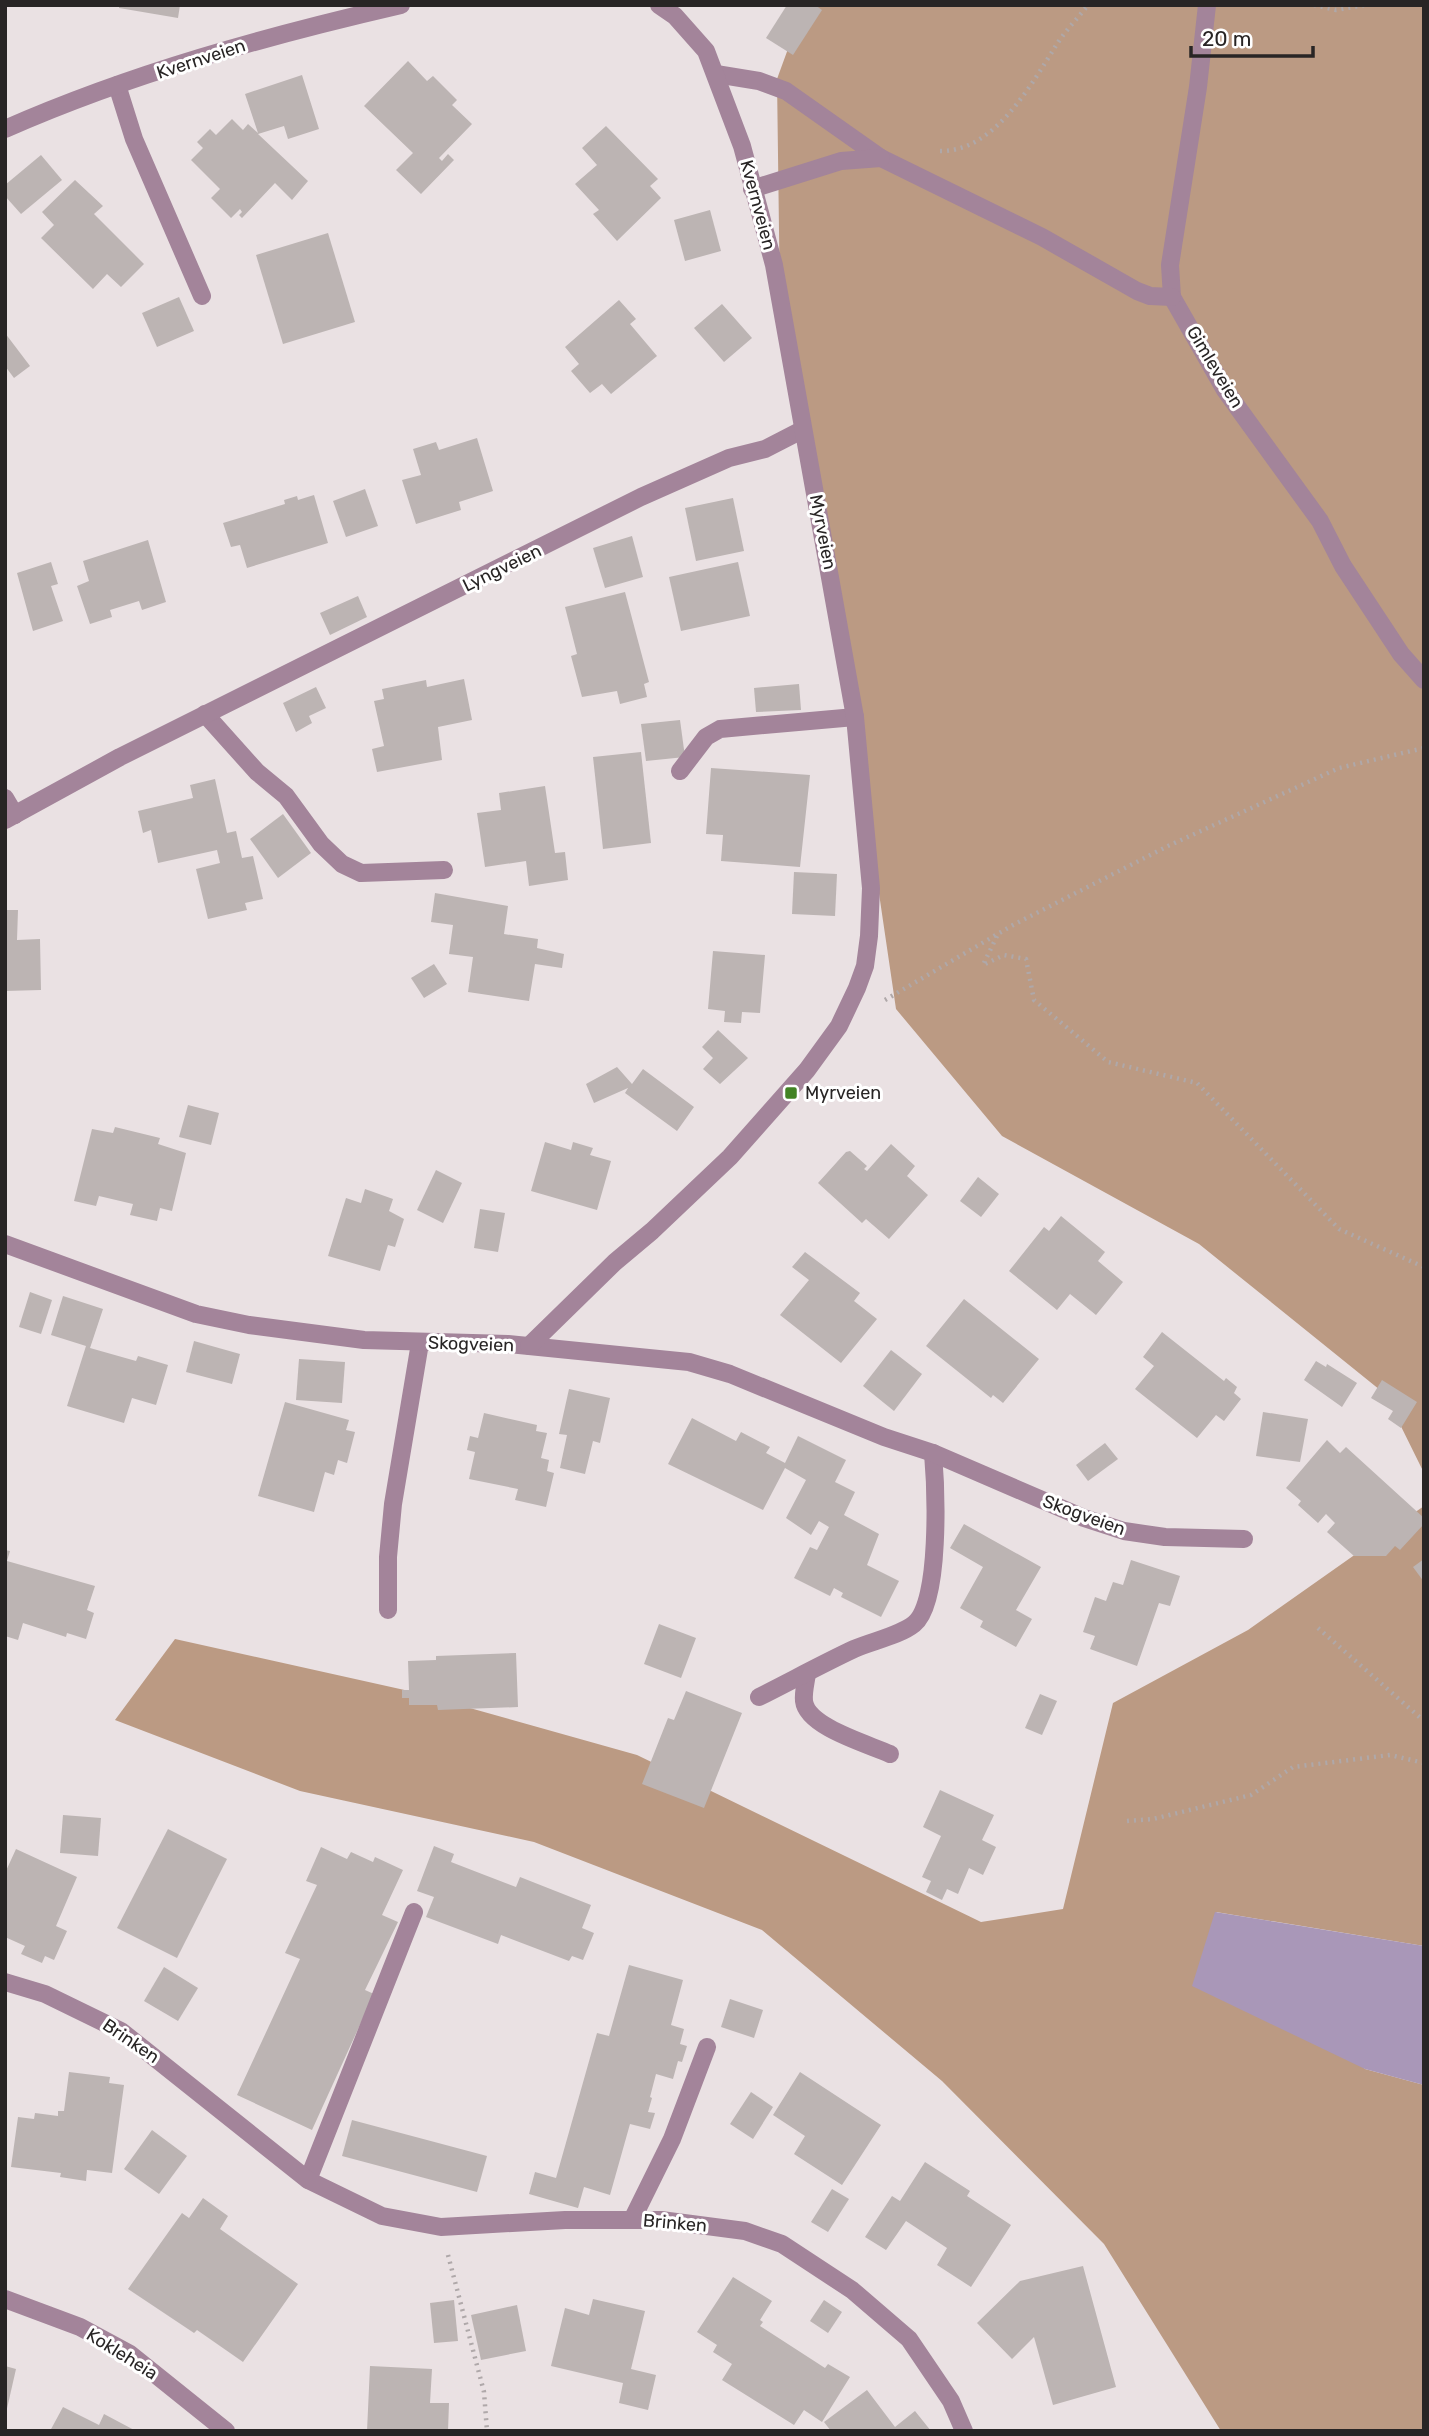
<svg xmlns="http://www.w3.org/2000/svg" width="1429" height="2436" font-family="Rubik,sans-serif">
  <rect width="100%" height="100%" fill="#eae1e3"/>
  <g fill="#bb9a83">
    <path d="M 804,5 L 1424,5 L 1424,1473 L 1385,1394 L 1199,1244 L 1002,1136 L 896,1009 L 861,771 L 780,306 L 777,79 Z"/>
    <path d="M 1424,1506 L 1424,1946 L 1216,1912 L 1365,2069 L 1424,2085 L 1424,2431 L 1221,2431 L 1104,2244 L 942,2081 L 762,1930 L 534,1842 L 300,1791 L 115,1720 L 175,1639 L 409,1691 L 637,1755 L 981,1922 L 1063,1909 L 1113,1703 L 1248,1630 Z"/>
  </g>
  <path fill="#a997b8" d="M 1215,1912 L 1424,1946 L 1424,2085 L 1365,2069 L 1192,1986 Z"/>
  <g fill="#bcb4b3">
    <path d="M 119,5 L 180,5 L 178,18 L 119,8 Z"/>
    <path d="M 787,5 L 815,5 L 822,10 L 793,55 L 766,38 Z"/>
    <path d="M 408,61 L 427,81 L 433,76 L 457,100 L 452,105 L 472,124 L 439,158 L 442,161 L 448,154 L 454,160 L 421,194 L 396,170 L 413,153 L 364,106 Z"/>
    <path d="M 302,75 L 319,129 L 288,139 L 284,126 L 258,134 L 308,181 L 292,200 L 275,183 L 242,218 L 239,215 L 242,212 L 240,209 L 231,218 L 211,198 L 220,189 L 191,160 L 203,148 L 197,142 L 210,129 L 216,135 L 232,119 L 243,130 L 248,124 L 258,133 L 245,94 Z"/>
    <path d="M 606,126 L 658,179 L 650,186 L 661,198 L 617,241 L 593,214 L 599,210 L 575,184 L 597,165 L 582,148 Z"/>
    <path d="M 41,155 L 62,180 L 21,214 L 5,196 L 5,185 Z"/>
    <path d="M 75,180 L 103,206 L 94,214 L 144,264 L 121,287 L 107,274 L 93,289 L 41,238 L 54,225 L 42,212 Z"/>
    <path d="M 710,210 L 721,251 L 685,261 L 674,220 Z"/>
    <path d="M 328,233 L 355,322 L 283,344 L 256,255 Z"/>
    <path d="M 179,297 L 194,331 L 157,347 L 142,313 Z"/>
    <path d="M 619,300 L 636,319 L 630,324 L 657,356 L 611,394 L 602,384 L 590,393 L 571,371 L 579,364 L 565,347 Z"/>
    <path d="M 722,304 L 752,338 L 724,362 L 694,328 Z"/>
    <path d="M 5,333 L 30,366 L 14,378 L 5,366 Z"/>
    <path d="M 477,438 L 493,491 L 459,502 L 461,510 L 416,524 L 402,480 L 421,475 L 413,449 L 436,442 L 439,450 Z"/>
    <path d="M 365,489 L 378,526 L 346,537 L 333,501 Z"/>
    <path d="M 314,495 L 328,543 L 247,568 L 240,545 L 231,547 L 223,523 L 285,504 L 284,500 L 297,496 L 298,500 Z"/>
    <path d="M 733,498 L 744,551 L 696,561 L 685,508 Z"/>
    <path d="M 632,536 L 643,577 L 605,588 L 593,548 Z"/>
    <path d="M 148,540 L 166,602 L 142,610 L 139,601 L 110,610 L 112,617 L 90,624 L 77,586 L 89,581 L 83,561 Z"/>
    <path d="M 51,562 L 58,584 L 51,586 L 63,621 L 33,631 L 17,573 Z"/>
    <path d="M 738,562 L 750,616 L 681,631 L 669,577 Z"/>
    <path d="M 625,592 L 649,682 L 644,684 L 647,697 L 620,704 L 617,691 L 582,697 L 571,656 L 577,654 L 565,607 Z"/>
    <path d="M 358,596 L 367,617 L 330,635 L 320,613 Z"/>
    <path d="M 464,679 L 472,720 L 438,727 L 442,760 L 377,772 L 372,749 L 384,746 L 374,701 L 384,699 L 382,689 L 426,680 L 427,687 Z"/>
    <path d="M 799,684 L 801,710 L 756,712 L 754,688 Z"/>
    <path d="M 316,687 L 326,708 L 309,716 L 312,723 L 296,732 L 283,703 Z"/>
    <path d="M 680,720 L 685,757 L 646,761 L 641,724 Z"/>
    <path d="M 641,752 L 651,843 L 603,849 L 593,757 Z"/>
    <path d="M 711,768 L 810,775 L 800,867 L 721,861 L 723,835 L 706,834 Z"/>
    <path d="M 215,779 L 227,833 L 236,831 L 242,858 L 253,856 L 263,899 L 245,903 L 247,910 L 208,919 L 196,869 L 220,863 L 217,850 L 158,863 L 151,830 L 143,833 L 138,811 L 193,798 L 190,785 Z"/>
    <path d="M 545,786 L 555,853 L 565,852 L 568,880 L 529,886 L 526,861 L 485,867 L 477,813 L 501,810 L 499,793 Z"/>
    <path d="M 283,814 L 311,853 L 278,878 L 250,839 Z"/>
    <path d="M 794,872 L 837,874 L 835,916 L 792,914 Z"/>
    <path d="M 435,893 L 508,906 L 504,934 L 538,939 L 537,948 L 564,954 L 562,968 L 535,964 L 529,1001 L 468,992 L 473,957 L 449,954 L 453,925 L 431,922 Z"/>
    <path d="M 5,910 L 18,910 L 17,940 L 40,939 L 41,990 L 5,991 Z"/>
    <path d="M 713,951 L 765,955 L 760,1013 L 742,1012 L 741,1023 L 724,1022 L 725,1011 L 708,1009 Z"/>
    <path d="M 434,964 L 447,984 L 424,998 L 411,978 Z"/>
    <path d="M 718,1030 L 748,1058 L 720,1084 L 703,1069 L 713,1058 L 702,1047 Z"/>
    <path d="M 617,1067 L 632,1084 L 643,1069 L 694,1107 L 677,1131 L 625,1093 L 628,1088 L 594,1103 L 586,1084 Z"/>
    <path d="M 188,1105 L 219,1113 L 211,1145 L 179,1137 Z"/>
    <path d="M 115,1127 L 160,1138 L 158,1144 L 186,1153 L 172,1211 L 160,1208 L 157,1221 L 130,1215 L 133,1204 L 99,1196 L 96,1206 L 74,1201 L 92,1129 L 113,1133 Z"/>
    <path d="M 545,1142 L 571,1150 L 573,1142 L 593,1148 L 590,1155 L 611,1161 L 597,1210 L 531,1191 Z"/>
    <path d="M 891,1144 L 915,1166 L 907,1176 L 928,1195 L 889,1239 L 866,1219 L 862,1223 L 818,1183 L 846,1152 L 850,1151 L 867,1166 L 864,1169 L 867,1171 Z"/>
    <path d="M 436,1170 L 462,1183 L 443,1223 L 417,1210 Z"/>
    <path d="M 978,1177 L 999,1194 L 981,1217 L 960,1201 Z"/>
    <path d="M 365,1189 L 393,1199 L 389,1211 L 404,1219 L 395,1247 L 388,1245 L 380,1271 L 328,1256 L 346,1198 L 361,1203 Z"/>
    <path d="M 480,1209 L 505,1213 L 498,1252 L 474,1248 Z"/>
    <path d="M 1061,1216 L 1105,1252 L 1098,1261 L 1123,1282 L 1096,1315 L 1070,1294 L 1057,1310 L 1009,1271 L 1044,1227 L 1049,1231 Z"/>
    <path d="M 805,1252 L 860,1293 L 854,1301 L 877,1319 L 841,1363 L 780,1315 L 809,1280 L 792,1267 Z"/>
    <path d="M 30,1292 L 52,1300 L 41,1334 L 19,1327 Z"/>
    <path d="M 63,1296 L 103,1309 L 90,1348 L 136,1361 L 138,1356 L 168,1365 L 156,1405 L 132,1398 L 124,1423 L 67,1406 L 86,1346 L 51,1335 Z"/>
    <path d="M 964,1299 L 1039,1359 L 1003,1403 L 993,1395 L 991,1398 L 926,1346 Z"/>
    <path d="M 1162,1332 L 1224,1381 L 1226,1378 L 1237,1387 L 1234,1393 L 1241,1399 L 1224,1421 L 1216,1415 L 1197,1438 L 1135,1389 L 1154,1366 L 1143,1357 Z"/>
    <path d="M 194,1341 L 240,1354 L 232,1384 L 186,1372 Z"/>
    <path d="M 891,1350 L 922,1374 L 894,1411 L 863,1386 Z"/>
    <path d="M 299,1359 L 345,1362 L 342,1403 L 296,1400 Z"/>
    <path d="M 1316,1361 L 1326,1367 L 1327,1364 L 1357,1383 L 1342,1407 L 1304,1380 Z"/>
    <path d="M 1382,1380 L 1417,1402 L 1401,1428 L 1388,1419 L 1393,1411 L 1371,1398 Z"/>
    <path d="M 569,1389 L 610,1398 L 600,1443 L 593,1441 L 585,1474 L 560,1468 L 567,1435 L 559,1434 Z"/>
    <path d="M 285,1402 L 349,1420 L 346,1430 L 355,1432 L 347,1463 L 338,1460 L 334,1475 L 325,1472 L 314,1512 L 258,1496 Z"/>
    <path d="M 1263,1412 L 1308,1419 L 1300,1462 L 1256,1456 Z"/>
    <path d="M 484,1413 L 537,1425 L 536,1431 L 547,1433 L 541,1458 L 549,1460 L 547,1471 L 554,1473 L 546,1507 L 515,1500 L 518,1489 L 469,1479 L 475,1452 L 467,1450 L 470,1436 L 478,1438 Z"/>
    <path d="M 692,1418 L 736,1441 L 741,1432 L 770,1447 L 766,1453 L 785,1463 L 798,1436 L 846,1460 L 835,1482 L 855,1492 L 844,1515 L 879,1534 L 867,1565 L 899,1581 L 881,1617 L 841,1597 L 843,1593 L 834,1588 L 830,1596 L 794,1578 L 810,1547 L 817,1550 L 829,1527 L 819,1521 L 811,1535 L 786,1518 L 806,1480 L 785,1468 L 763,1510 L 668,1464 Z"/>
    <path d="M 1327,1440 L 1340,1453 L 1346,1447 L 1424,1518 L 1424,1524 L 1400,1550 L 1395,1546 L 1386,1556 L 1354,1556 L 1327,1532 L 1335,1523 L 1326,1514 L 1318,1523 L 1298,1505 L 1301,1501 L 1286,1488 Z"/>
    <path d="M 1105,1443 L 1118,1459 L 1088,1481 L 1076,1465 Z"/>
    <path d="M 964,1524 L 1041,1567 L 1016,1610 L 1032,1619 L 1016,1647 L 980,1627 L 983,1621 L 960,1608 L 983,1567 L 950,1548 Z"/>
    <path d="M 5,1550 L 10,1551 L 7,1561 L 95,1586 L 87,1610 L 94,1613 L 86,1639 L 67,1633 L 66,1637 L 23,1623 L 18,1640 L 5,1636 Z"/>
    <path d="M 1424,1559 L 1424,1582 L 1413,1567 Z"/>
    <path d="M 1131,1560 L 1180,1576 L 1170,1606 L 1159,1603 L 1137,1666 L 1090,1649 L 1095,1636 L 1083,1632 L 1095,1597 L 1106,1601 L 1113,1582 L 1123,1585 Z"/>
    <path d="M 659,1624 L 696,1638 L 681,1678 L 644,1664 Z"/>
    <path d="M 516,1653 L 518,1707 L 438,1710 L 437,1705 L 409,1705 L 409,1698 L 402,1698 L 402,1690 L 409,1690 L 408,1661 L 436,1660 L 436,1656 Z"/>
    <path d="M 686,1691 L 742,1713 L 704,1808 L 642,1784 L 668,1718 L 674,1720 Z"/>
    <path d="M 1040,1694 L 1057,1701 L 1042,1735 L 1025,1728 Z"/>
    <path d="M 940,1790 L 994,1815 L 982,1840 L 996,1847 L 983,1875 L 969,1868 L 958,1894 L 947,1889 L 942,1900 L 926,1892 L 931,1881 L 922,1877 L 941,1836 L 923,1827 Z"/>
    <path d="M 63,1815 L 101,1818 L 98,1856 L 60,1853 Z"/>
    <path d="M 168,1829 L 227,1859 L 177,1958 L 117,1928 Z"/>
    <path d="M 434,1846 L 454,1854 L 451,1862 L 482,1874 L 516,1887 L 520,1877 L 591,1905 L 582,1928 L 594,1933 L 583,1960 L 572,1956 L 569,1961 L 501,1935 L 498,1944 L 426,1917 L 434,1897 L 417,1891 Z"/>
    <path d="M 321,1847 L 347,1859 L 351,1852 L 373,1862 L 375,1857 L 403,1870 L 382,1915 L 398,1922 L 365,1990 L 374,1994 L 312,2130 L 237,2095 L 300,1959 L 285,1953 L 317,1885 L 306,1881 Z"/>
    <path d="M 16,1849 L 77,1877 L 56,1926 L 67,1931 L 54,1960 L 45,1956 L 42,1963 L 21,1954 L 25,1946 L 5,1937 L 5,1873 Z"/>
    <path d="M 629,1965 L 683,1980 L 671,2025 L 684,2029 L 680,2044 L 687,2046 L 682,2062 L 678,2061 L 673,2079 L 656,2074 L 650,2097 L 652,2098 L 648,2112 L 655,2113 L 650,2129 L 630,2124 L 610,2195 L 584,2187 L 578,2208 L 529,2194 L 535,2172 L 556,2178 L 597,2033 L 609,2036 Z"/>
    <path d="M 164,1967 L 198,1988 L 178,2021 L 144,2001 Z"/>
    <path d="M 730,1999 L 763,2010 L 754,2038 L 721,2027 Z"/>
    <path d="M 69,2072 L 110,2077 L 109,2083 L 124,2085 L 112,2173 L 87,2170 L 86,2181 L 60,2177 L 61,2173 L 11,2167 L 18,2117 L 34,2119 L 35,2113 L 58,2116 L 58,2111 L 64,2111 Z"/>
    <path d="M 800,2072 L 881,2125 L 842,2185 L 794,2154 L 805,2136 L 773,2115 Z"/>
    <path d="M 751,2092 L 773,2107 L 753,2139 L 730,2124 Z"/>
    <path d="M 352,2120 L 487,2156 L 477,2192 L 342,2156 Z"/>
    <path d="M 152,2130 L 187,2156 L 159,2194 L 124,2169 Z"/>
    <path d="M 925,2162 L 970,2191 L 967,2196 L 1011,2225 L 971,2287 L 937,2265 L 947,2248 L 906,2221 L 886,2250 L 865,2237 L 892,2196 L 900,2201 Z"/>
    <path d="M 832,2189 L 849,2199 L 828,2232 L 811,2222 Z"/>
    <path d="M 203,2198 L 228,2216 L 220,2229 L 298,2284 L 243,2362 L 197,2330 L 194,2333 L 128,2289 L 182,2213 L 189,2218 Z"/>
    <path d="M 1083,2266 L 1116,2387 L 1053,2405 L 1034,2337 L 1012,2359 L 977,2323 L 1020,2281 Z"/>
    <path d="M 733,2277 L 772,2301 L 760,2320 L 763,2322 L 760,2326 L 825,2368 L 828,2364 L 850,2377 L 822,2422 L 804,2410 L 794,2425 L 722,2380 L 732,2364 L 713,2352 L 717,2345 L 697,2332 Z"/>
    <path d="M 593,2299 L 645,2311 L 631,2369 L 656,2375 L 648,2410 L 619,2403 L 623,2383 L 551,2366 L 565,2308 L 589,2315 Z"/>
    <path d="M 454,2300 L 458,2341 L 434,2343 L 430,2303 Z"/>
    <path d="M 824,2300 L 842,2312 L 828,2333 L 810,2321 Z"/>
    <path d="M 517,2305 L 526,2351 L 481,2360 L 471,2315 Z"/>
    <path d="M 5,2366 L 16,2369 L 6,2413 L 5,2413 Z"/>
    <path d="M 370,2366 L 432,2369 L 430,2403 L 449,2403 L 448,2431 L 367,2431 Z"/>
    <path d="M 867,2390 L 895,2427 L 915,2411 L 931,2431 L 831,2431 L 824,2422 Z"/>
    <path d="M 63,2407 L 99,2425 L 104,2414 L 136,2431 L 50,2431 Z"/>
  </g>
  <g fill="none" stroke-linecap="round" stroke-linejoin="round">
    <g stroke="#afa8a9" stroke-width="4.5" stroke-dasharray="2 5" stroke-linecap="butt">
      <path d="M 1314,5 L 1336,10 L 1365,5"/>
      <path d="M 940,151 C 995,152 1032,83 1057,44 C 1066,30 1078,18 1088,5"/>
      <path d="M 997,936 L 983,965 L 1004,955 L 1026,959 L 1034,1000 L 1108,1062 L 1197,1083 L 1339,1229 L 1424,1267"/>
      <path d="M 885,1000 L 1013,925 L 1168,846 L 1339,768 L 1424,748"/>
      <path d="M 1318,1628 L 1424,1721"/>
      <path d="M 1127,1821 L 1153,1819 L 1251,1795 L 1293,1767 L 1390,1755 L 1424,1763"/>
      <path d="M 448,2255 L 484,2392 L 487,2431"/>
    </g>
    <g stroke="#a3849a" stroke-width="18">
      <path d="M 1207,5 L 1198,87 L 1170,265 L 1172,297 L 1225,390 L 1320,521 L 1343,566 L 1401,654 L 1424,680"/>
      <path d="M 716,74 L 759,81 L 786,91 L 881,158 L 1042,237 L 1137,291 L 1150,296 L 1172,297"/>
      <path d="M 117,85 L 134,139 L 202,296"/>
      <path d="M 752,189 L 841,161 L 881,158"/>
      <path d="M 205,714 L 257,772 L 286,796 L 321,844 L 342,864 L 361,873 L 444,870"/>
      <path d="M 680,771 L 706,737 L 720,729 L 855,717"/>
      <path d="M 5,798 L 15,815"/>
      <path d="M 388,1610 L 388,1557 L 393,1504 L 420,1343"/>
      <path d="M 807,1673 C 806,1682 803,1692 804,1701 C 807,1727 868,1744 890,1754"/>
      <path d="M 759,1697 C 791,1681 822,1664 854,1649 C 872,1641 899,1636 914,1624 C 941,1603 936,1487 933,1453"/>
      <path d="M 308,2180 L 414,1912"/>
      <path d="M 632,2220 L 672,2139 L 707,2047"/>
    </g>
    <g stroke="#a3849a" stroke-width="18">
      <path d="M 5,129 C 132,73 267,36 401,5"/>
      <path d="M 5,820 L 120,757 L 641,497 L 729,458 L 765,449 L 802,430"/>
      <path d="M 5,1244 L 196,1314 L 249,1325 L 364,1340 L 508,1344 L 689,1362 L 730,1374 L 884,1437 L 933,1453 L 1084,1518 L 1124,1531 L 1165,1537 L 1244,1539"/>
      <path d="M 529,1346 L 615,1262 L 652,1231 L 730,1157 L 807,1070 L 839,1026 L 857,988 L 865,966 L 869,936 L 871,888 L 855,717 L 774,265 L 742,146 L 706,51 L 675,16 L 659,5"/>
      <path d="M 5,1982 L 45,1994 L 121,2031 L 308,2180 L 382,2216 L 441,2227 L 565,2220 L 661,2220 L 745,2231 L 782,2244 L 852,2290 L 909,2339 L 951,2401 L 964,2431"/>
      <path d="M 5,2299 L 80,2327 L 130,2354 L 226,2431"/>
    </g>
  </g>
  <rect fill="#428324" stroke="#fff" stroke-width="2.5" x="784" y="1086" width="14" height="14" rx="3.5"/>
  <g text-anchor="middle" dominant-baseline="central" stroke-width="6" stroke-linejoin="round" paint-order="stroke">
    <g font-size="18" fill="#282525" stroke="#fff">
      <text transform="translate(201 59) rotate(-18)">Kvernveien</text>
      <text transform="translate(758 205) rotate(75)">Kvernveien</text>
      <text transform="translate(1215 367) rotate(59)">Gimleveien</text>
      <text transform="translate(823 532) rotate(79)">Myrveien</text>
      <text transform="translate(502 568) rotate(-26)">Lyngveien</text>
      <text transform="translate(471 1344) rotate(2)">Skogveien</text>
      <text transform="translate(1084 1515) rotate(20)">Skogveien</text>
      <text transform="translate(131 2041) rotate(34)">Brinken</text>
      <text transform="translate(675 2223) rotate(5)">Brinken</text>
      <text transform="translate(122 2354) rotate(32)">Kokleheia</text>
    </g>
    <g font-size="18" fill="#282525" stroke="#fff" text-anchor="start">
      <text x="805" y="1093">Myrveien</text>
    </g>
  </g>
  <rect width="1429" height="2436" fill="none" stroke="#282525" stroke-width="14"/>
  <path d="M1191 46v10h122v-10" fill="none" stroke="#282525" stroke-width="3.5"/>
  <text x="1202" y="46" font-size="21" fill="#282525" stroke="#ffffff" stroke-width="5" paint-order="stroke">20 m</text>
</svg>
